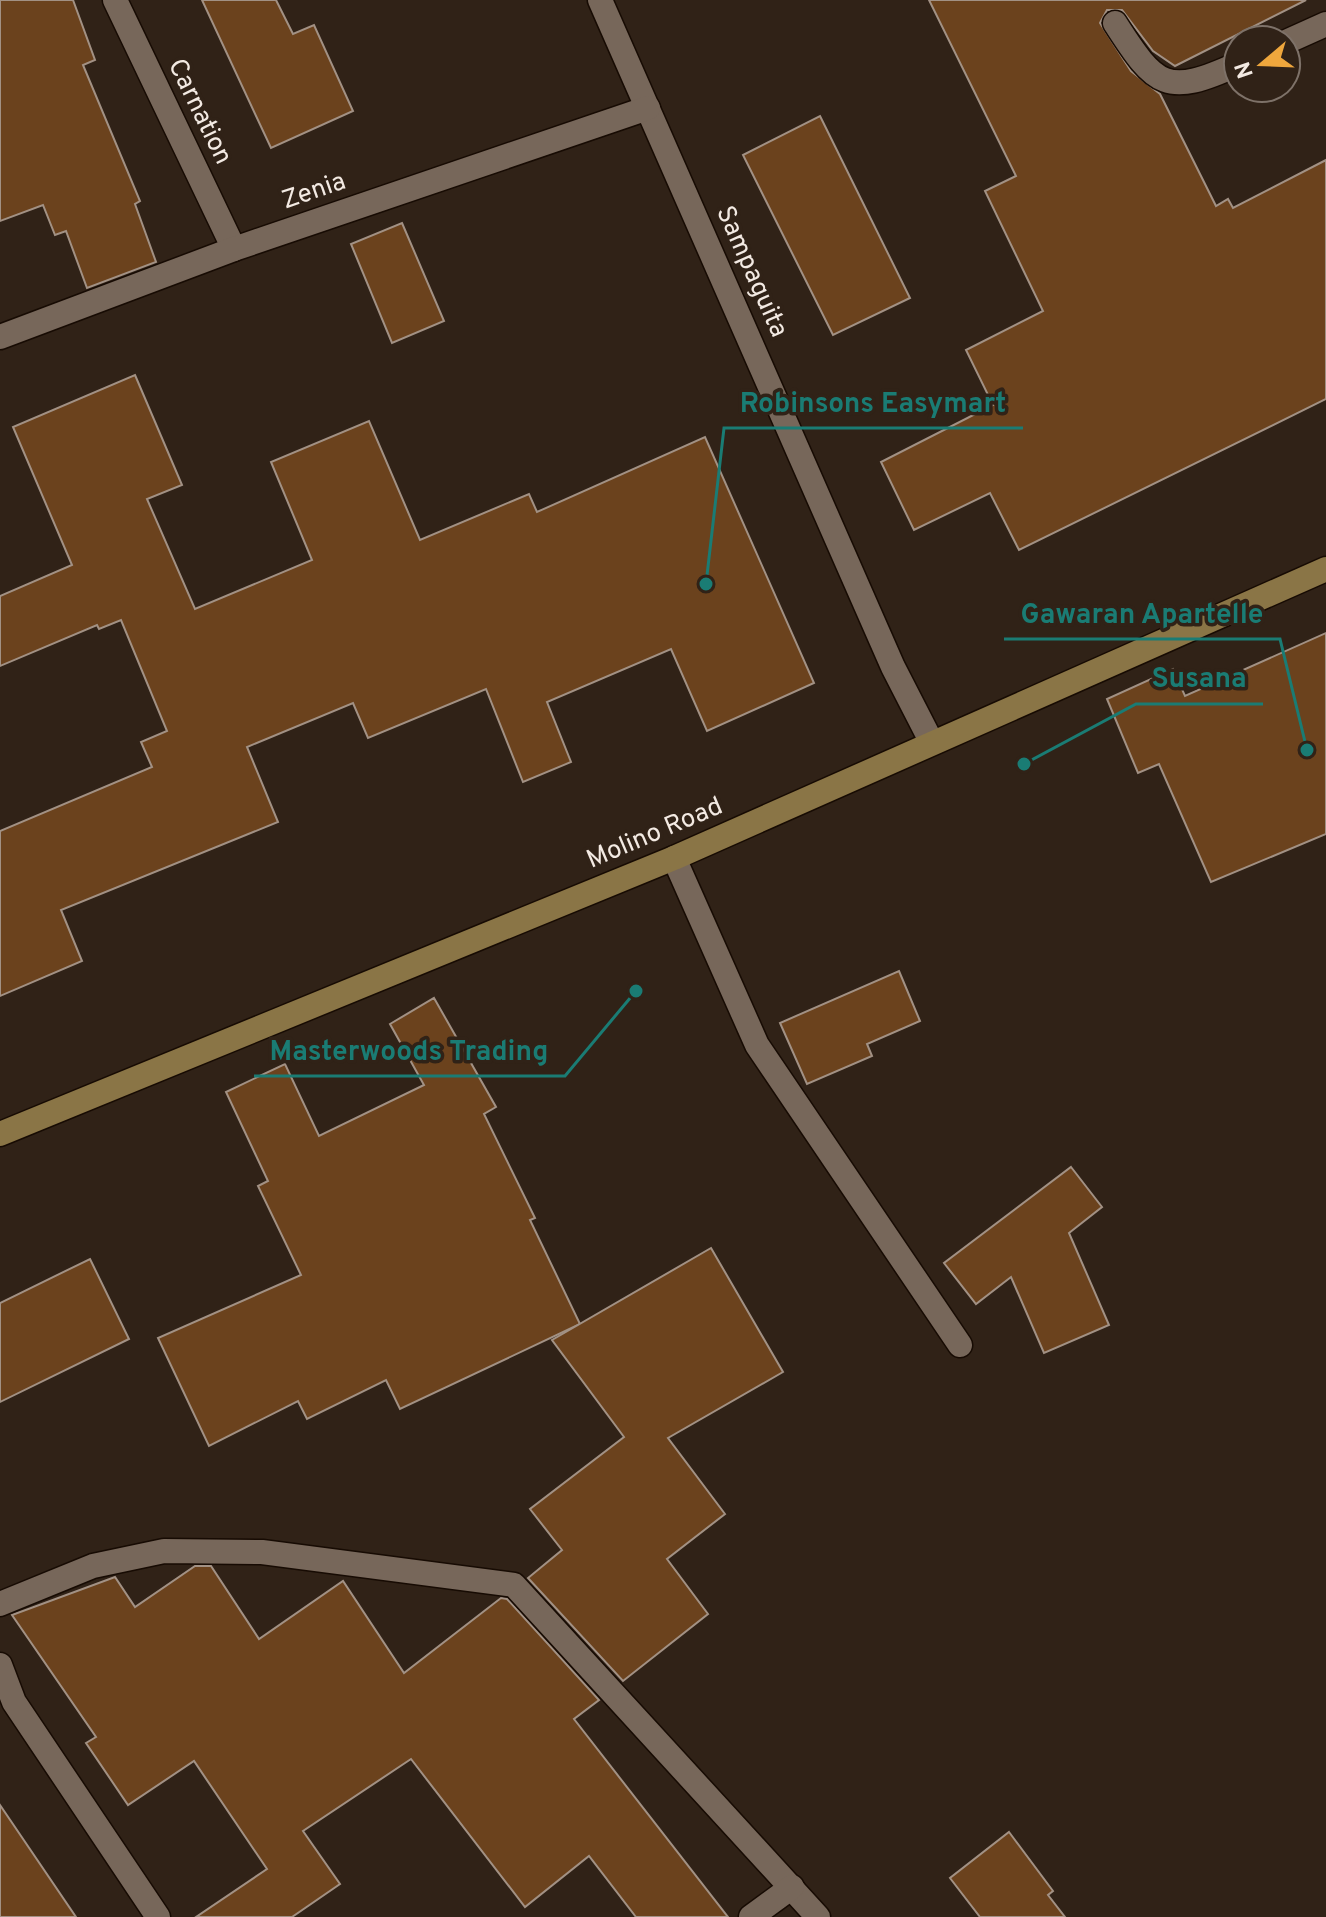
<svg xmlns="http://www.w3.org/2000/svg" width="1326" height="1917" font-family="Overpass,sans-serif">
  <rect width="100%" height="100%" fill="#302217"/>
  <g fill="#6b421d" stroke="#a29184" stroke-width="2">
    <path d="M 0,0 L 73,0 L 95,60 L 83,65 L 140,201 L 135,204 L 156,262 L 87,288 L 66,231 L 55,235 L 43,205 L 0,221 Z"/>
    <path d="M 202,0 L 276,0 L 293,34 L 314,25 L 353,111 L 271,148 Z"/>
    <path d="M 929,0 L 1306,0 L 1175,66 L 1153,51 L 1122,10 L 1107,10 L 1100,23 L 1131,71 L 1160,94 L 1216,206 L 1228,199 L 1233,208 L 1326,160 L 1326,399 L 1019,550 L 990,493 L 914,530 L 881,462 L 993,405 L 966,350 L 1043,311 L 985,191 L 1016,176 Z"/>
    <path d="M 820,116 L 910,298 L 833,335 L 743,155 Z"/>
    <path d="M 402,223 L 444,321 L 392,343 L 351,244 Z"/>
    <path d="M 135,375 L 182,485 L 147,499 L 195,609 L 312,560 L 271,462 L 369,421 L 420,540 L 529,494 L 537,512 L 705,437 L 814,683 L 707,731 L 671,649 L 547,702 L 571,762 L 523,782 L 486,689 L 368,738 L 353,703 L 247,747 L 278,822 L 61,910 L 82,961 L 0,996 L 0,831 L 152,767 L 141,742 L 167,731 L 121,620 L 99,629 L 97,625 L 0,666 L 0,596 L 72,565 L 13,427 Z"/>
    <path d="M 1326,633 L 1326,834 L 1211,882 L 1159,764 L 1138,773 L 1107,699 L 1173,669 L 1185,696 Z"/>
    <path d="M 899,971 L 920,1021 L 867,1044 L 872,1056 L 807,1084 L 780,1023 Z"/>
    <path d="M 434,998 L 496,1107 L 484,1114 L 535,1218 L 530,1220 L 580,1324 L 400,1409 L 386,1380 L 307,1419 L 298,1401 L 209,1446 L 158,1338 L 301,1275 L 258,1186 L 268,1181 L 226,1092 L 285,1064 L 319,1136 L 424,1085 L 390,1024 Z"/>
    <path d="M 1071,1167 L 1102,1207 L 1069,1233 L 1109,1325 L 1044,1353 L 1011,1277 L 976,1304 L 944,1263 Z"/>
    <path d="M 711,1248 L 783,1372 L 668,1438 L 725,1514 L 667,1559 L 708,1614 L 623,1681 L 528,1578 L 562,1550 L 530,1509 L 624,1437 L 552,1340 Z"/>
    <path d="M 90,1259 L 129,1339 L 0,1402 L 0,1303 Z"/>
    <path d="M 195,1566 L 211,1566 L 259,1639 L 343,1581 L 404,1673 L 501,1598 L 507,1599 L 599,1700 L 574,1719 L 728,1917 L 636,1917 L 589,1856 L 525,1907 L 411,1759 L 303,1831 L 340,1884 L 292,1917 L 196,1917 L 267,1869 L 194,1761 L 128,1805 L 86,1743 L 96,1737 L 12,1615 L 115,1577 L 135,1607 Z"/>
    <path d="M 0,1805 L 76,1917 L 0,1917 Z"/>
    <path d="M 1009,1832 L 1053,1891 L 1048,1895 L 1065,1917 L 980,1917 L 950,1878 Z"/>
  </g>
  <g fill="none" stroke-linecap="round" stroke-linejoin="round">
    <g stroke="#170b03" stroke-width="27">
      <path id="lane" d="M 674,858 L 757,1045 L 960,1345"/>
    </g>
    <g stroke="#170b03" stroke-width="27">
      <g id="street">
        <path d="M 115,0 L 234,249"/>
        <path d="M 600,0 L 893,667 L 931,741"/>
        <path d="M 1115,23 C 1156,87 1166,97 1238,64"/>
        <path d="M 1286,42 L 1326,24"/>
        <path d="M 0,337 L 234,249 L 648,108"/>
        <path d="M 0,1604 L 93,1566 L 164,1551 L 262,1552 L 514,1585 L 818,1917"/>
        <path d="M 0,1665 L 14,1702 L 158,1917"/>
        <path d="M 751,1917 L 792,1887"/>
      </g>
    </g>
    <g stroke="#170b03" stroke-width="27">
      <path id="secondary" d="M 0,1134 L 674,858 L 1326,569"/>
    </g>
    <use href="#lane" stroke="#77675a" stroke-width="24"/>
    <use href="#street" stroke="#77675a" stroke-width="24"/>
    <use href="#secondary" stroke="#8a7546" stroke-width="24"/>
  </g>
  <g text-anchor="middle" dominant-baseline="central" stroke-width="7" stroke-linejoin="round" paint-order="stroke">
    <g font-size="26" fill="#f3eae3" stroke="#302217">
      <text transform="translate(199 112) rotate(64)">Carnation</text>
      <text transform="translate(314 192) rotate(-19)">Zenia</text>
      <text transform="translate(751 272) rotate(66)">Sampaguita</text>
      <text transform="translate(655 834) rotate(-23)">Molino Road</text>
    </g>
  </g>
  <path fill="none" stroke="#1a7c74" stroke-width="3" d="M706 584L724 428H1023M1307 750L1280 639H1004M1024 764L1136 704H1263M636 991L565 1076H254"/>
  <g fill="#1a7c74" stroke="#302217" stroke-width="3">
    <circle cx="706" cy="584" r="8"/>
    <circle cx="1307" cy="750" r="8"/>
    <circle cx="1024" cy="764" r="8"/>
    <circle cx="636" cy="991" r="8"/>
  </g>
  <g font-size="28" text-anchor="middle" font-weight="bold" fill="#1a7c74" stroke="#302217" stroke-width="7" stroke-linejoin="round" paint-order="stroke">
    <text x="873" y="412">Robinsons Easymart</text>
    <text x="1142" y="623">Gawaran Apartelle</text>
    <text x="1199" y="687">Susana</text>
    <text x="409" y="1060">Masterwoods Trading</text>
  </g>
  <g transform="translate(1262 64) rotate(251)"><circle r="38" fill="#302217" stroke="#7e7269" stroke-width="2"/>
  <path d="M0-6L14 30L0 20L-14 30Z" fill="#efa73d"/>
  <text y="-12" font-size="22" font-weight="bold" text-anchor="middle" fill="#f3eae3">N</text>
  </g>
</svg>
